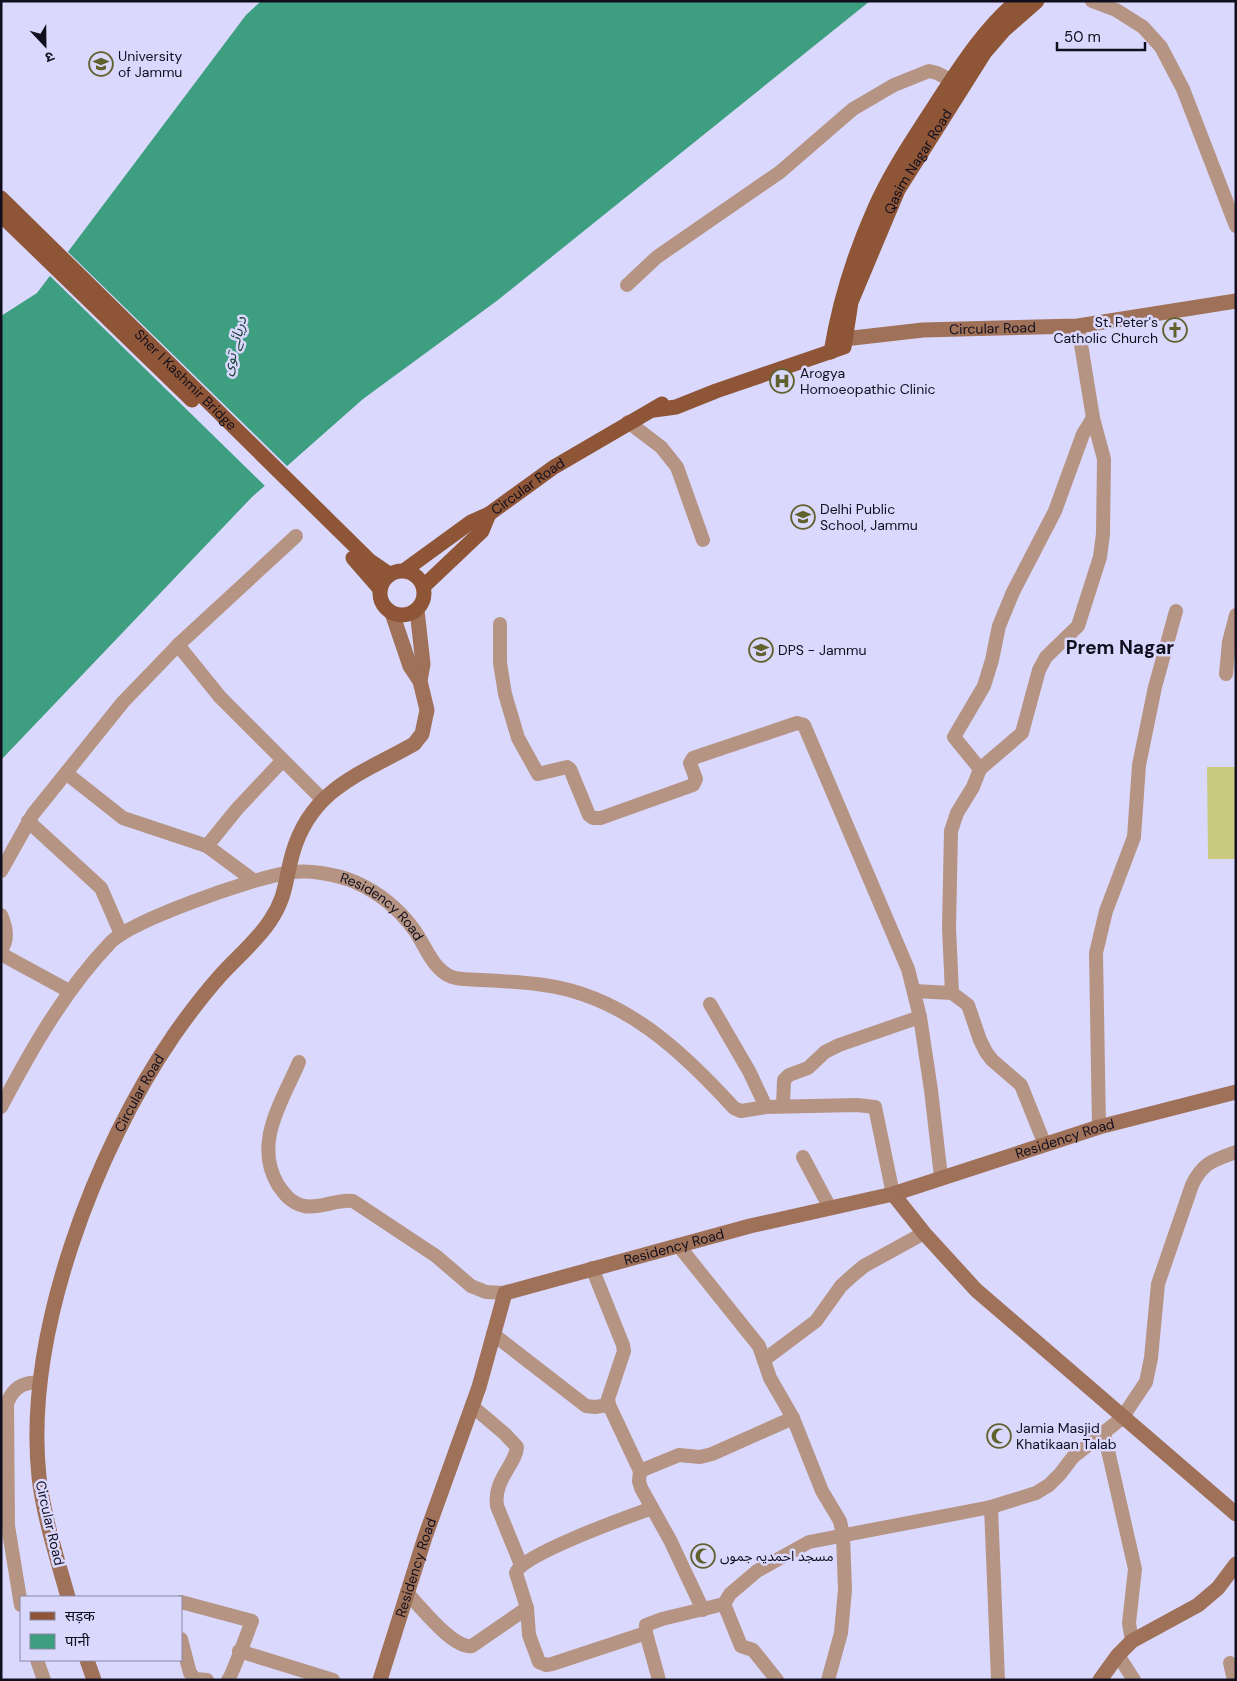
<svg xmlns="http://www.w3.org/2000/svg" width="1237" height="1681" font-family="'DM Sans','Noto Sans Arabic','Noto Sans Devanagari',sans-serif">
  <rect width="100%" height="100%" fill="#dbd8fe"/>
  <path fill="#c9ca7f" d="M 1207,767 L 1236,767 L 1236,859 L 1208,859 Z"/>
  <path fill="#3e9e80" d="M 261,1 L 870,1 L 498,300 L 363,399 L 252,497 L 1,760 L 1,316 L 37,293 L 246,15 Z"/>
  <path fill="#dbd8fe" d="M 66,250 L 289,468 L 266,487 L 48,274 Z"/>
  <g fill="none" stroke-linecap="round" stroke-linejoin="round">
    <g stroke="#b59484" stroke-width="14">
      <path d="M 1092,1 L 1116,10 L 1143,27 L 1161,47 L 1183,89 L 1236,226"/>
      <path d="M 627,285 L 657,257 L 780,172 L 853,109 L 894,85 L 929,71 L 937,73 L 960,85"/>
      <path d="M 628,422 L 661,447 L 677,467 L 703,540"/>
      <path d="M 500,624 L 500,663 L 505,694 L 518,738 L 538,774 L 567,767 L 570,769 L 589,815 L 593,818 L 601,818 L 693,785 L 696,779 L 690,763 L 693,758 L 797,723 L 804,725 L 908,969 L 920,1017 L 931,1090 L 941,1177"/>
      <path d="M 178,645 L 220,697 L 322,799"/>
      <path d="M 1226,674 L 1229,642 L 1236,615"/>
      <path d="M 980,769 L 954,737 L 984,686 L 992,660 L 999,626 L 1013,592 L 1055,511 L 1083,434 L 1093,418"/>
      <path d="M 66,773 L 123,818 L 207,846 L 253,880"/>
      <path d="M 28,821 L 101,888 L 121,934"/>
      <path d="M 207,846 L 237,809 L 283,760"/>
      <path d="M 1,871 L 33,814 L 123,702 L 178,645 L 296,536"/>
      <path d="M 1,915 C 6,927 9,939 1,950"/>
      <path d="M 1,954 L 69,991"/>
      <path d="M 914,991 L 952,993 L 968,1005 L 980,1040 L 986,1052 L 992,1060 L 1021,1085 L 1045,1145"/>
      <path d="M 952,993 L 949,928 L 951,831 L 957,813 L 973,787 L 980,769 L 1022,733 L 1039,670 L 1046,657 L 1078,626 L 1100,557 L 1103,534 L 1104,459 L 1093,418 L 1078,326"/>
      <path d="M 299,1062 C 282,1102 253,1143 278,1185 C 285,1195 291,1203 304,1206 C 321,1209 336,1199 353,1201 L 436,1256 L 471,1286 L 486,1292 L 505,1293"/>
      <path d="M 783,1106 L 784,1080 L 789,1075 L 808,1068 L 825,1052 L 839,1045 L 920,1017"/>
      <path id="s1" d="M 1,1107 C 32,1048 65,990 111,942 C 133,920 253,878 287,873 C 307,869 336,874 355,882 C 380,893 400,910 415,931 C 426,947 433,970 452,977 C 460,980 471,979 480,980 C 501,981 523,982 544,985 C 624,996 682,1051 734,1108 L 741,1111 L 766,1107 L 749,1071 L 710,1004"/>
      <path d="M 766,1107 L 857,1105 L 875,1107 L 893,1194"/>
      <path d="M 1099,1127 L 1096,953 L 1106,911 L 1134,837 L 1139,765 L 1155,687 L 1176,611"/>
      <path d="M 803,1157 L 830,1208"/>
      <path d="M 678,1245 L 759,1346 L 770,1378 L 793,1418 L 822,1491 L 840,1521 L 843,1535 L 845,1590 L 841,1633 L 828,1680"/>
      <path d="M 592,1268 L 623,1345 L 624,1351 L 608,1399 L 609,1405 L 640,1471 L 639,1481 L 641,1488 L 670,1540 L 703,1610"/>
      <path d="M 493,1334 L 586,1406 L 595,1407 L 609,1405"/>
      <path d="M 764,1360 L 816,1321 L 841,1286 L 852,1276 L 864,1266 L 924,1233"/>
      <path d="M 472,1406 L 505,1434 L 517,1447 C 516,1464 493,1480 497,1506 L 521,1565"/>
      <path d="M 1104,1433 L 1135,1569 L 1129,1623 L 1132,1641"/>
      <path d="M 640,1471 L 679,1455 L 700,1457 L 712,1454 L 793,1418"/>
      <path d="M 991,1507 L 998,1680"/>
      <path d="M 652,1508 C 630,1516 520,1555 516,1573 L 527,1608 L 529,1635 L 539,1662 L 546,1665 L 552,1664 L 646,1633 L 659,1680"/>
      <path d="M 407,1593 C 421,1607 453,1649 472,1646 L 527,1608"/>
      <path d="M 181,1602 L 252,1621 C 248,1631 232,1676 228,1680"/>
      <path d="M 724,1604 L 741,1646 L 753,1650 L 777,1680"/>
      <path d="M 21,1605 L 8,1526 L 7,1404 C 12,1389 23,1381 39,1383"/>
      <path d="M 646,1633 L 646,1625 L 662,1619 L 724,1604 L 730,1594 L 757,1571 L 809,1542 L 991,1507 L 1036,1493 L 1049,1485 L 1060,1474 L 1073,1457 L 1122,1418 L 1146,1382 L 1151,1358 L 1158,1284 L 1192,1185 C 1203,1162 1214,1160 1236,1152"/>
      <path d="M 181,1639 L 190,1673 L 195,1679 L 207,1680"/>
      <path d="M 239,1651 L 333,1680"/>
      <path d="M 1118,1655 L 1134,1680"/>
      <path d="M 37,1660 L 44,1680"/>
      <path d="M 1230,1663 L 1234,1680"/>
    </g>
    <g stroke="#9f7158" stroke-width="15">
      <path id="s2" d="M 844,339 L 923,330 L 1078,326 L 1236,301"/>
      <path d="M 417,610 L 423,664 L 420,681"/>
      <path d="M 893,1194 L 924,1233 L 976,1290 L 1236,1514"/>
      <path id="s3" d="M 68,1597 C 57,1558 44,1518 39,1477 C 24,1335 95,1150 174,1035 C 188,1015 203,995 220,976 C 236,958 256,942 270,921 C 287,896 285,879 293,852 C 312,788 361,774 414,744 L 422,734 L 427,710 L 420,681 L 410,666 L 392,613"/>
      <path d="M 87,1660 L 94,1680"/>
      <path id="s4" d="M 380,1680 L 425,1537 L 479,1387 L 505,1293 L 750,1226 L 893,1194 L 1099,1127 L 1236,1092"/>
      <path d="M 1100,1680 L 1118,1655 L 1132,1641 L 1198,1605 L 1218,1588 L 1236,1564"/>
    </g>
    <g stroke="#8e5637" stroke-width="15">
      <path id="s5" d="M 1,198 L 370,561 L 389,574"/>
      <path d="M 1,215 L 192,400"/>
      <path d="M 831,352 C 839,304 854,255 874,210 C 891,171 916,135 939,99 C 962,64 985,28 1017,1"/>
      <path id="s6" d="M 654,410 L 676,407 L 716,391 L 844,347 L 851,302 L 898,190 L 985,52 L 1004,30 L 1037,1"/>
      <path d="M 353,558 L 380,589"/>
      <path id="s7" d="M 405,570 L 471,522 L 489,514 L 554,467 L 662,404"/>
      <circle cx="402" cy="593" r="22"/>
      <path d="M 424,586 L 482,531 L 489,514"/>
    </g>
  </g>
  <defs>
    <g id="university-ring" transform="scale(1.25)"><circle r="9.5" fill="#dbd8fe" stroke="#61612e" stroke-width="1.5"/><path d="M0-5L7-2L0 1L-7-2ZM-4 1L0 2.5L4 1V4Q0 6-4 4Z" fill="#61612e"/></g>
    <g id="church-ring" transform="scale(1.25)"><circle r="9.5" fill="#dbd8fe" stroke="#61612e" stroke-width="1.5"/><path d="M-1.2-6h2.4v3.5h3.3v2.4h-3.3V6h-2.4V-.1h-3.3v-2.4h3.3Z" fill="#61612e"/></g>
    <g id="hospital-ring" transform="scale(1.25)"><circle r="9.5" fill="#dbd8fe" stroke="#61612e" stroke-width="1.5"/><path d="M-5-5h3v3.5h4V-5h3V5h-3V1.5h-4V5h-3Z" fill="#61612e"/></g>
    <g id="school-ring" transform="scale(1.25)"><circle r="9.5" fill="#dbd8fe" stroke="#61612e" stroke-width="1.5"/><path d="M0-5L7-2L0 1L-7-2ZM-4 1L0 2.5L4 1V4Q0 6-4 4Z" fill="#61612e"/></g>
    <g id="mosque-ring" transform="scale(1.25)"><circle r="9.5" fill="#dbd8fe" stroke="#61612e" stroke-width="1.5"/><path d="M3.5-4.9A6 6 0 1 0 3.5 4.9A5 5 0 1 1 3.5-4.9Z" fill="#61612e"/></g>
  </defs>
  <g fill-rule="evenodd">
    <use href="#university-ring" x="101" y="64"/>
    <use href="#church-ring" x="1175" y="330"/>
    <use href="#hospital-ring" x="782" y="381"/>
    <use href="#school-ring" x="803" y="517"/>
    <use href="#university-ring" x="761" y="650"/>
    <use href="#mosque-ring" x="999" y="1436"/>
    <use href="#mosque-ring" x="703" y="1556"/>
  </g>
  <g text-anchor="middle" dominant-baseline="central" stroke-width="5" stroke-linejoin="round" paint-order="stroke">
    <g font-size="14" fill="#110f1e" stroke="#dbd8fe" text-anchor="start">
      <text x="118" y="56">University<tspan x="118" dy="16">of Jammu</tspan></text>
      <text x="1158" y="322" text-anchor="end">St. Peter's<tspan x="1158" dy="16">Catholic Church</tspan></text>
      <text x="800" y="373">Arogya<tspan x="800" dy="16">Homoeopathic Clinic</tspan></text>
      <text x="820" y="509">Delhi Public<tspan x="820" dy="16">School, Jammu</tspan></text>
      <text x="778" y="650">DPS - Jammu</text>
      <text x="1016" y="1428">Jamia Masjid<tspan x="1016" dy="16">Khatikaan Talab</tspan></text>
      <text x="720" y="1556">مسجد احمدیہ جموں</text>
    </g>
    <g font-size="14" fill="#110f1e" stroke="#dbd8fe">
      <text stroke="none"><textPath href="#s6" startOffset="402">Qasim Nagar Road</textPath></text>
      <text stroke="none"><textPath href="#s2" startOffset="149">Circular Road</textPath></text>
      <text stroke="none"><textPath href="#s5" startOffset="259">Sher I Kashmir Bridge</textPath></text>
      <text stroke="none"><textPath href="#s7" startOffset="149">Circular Road</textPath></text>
      <text stroke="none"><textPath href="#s1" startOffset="495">Residency Road</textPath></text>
      <text stroke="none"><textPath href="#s3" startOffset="526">Circular Road</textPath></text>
      <text stroke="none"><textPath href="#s4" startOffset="988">Residency Road</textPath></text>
      <text stroke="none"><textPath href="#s4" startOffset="582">Residency Road</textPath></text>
      <text transform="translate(50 1523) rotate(77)">Circular Road</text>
      <text stroke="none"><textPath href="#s4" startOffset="118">Residency Road</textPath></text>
    </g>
    <g font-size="15" font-style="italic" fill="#1b4436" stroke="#dbd8fe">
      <text transform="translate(234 346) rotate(-75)">دریائے توی</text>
    </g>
    <g font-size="19" font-weight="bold" fill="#110f1e" stroke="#dbd8fe">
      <text x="1120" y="647">Prem Nagar</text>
    </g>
  </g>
  <rect width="1237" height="1681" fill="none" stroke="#110f1e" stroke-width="5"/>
  <rect x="20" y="1596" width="162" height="65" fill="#dbd8fe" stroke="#8a88a4"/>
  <rect x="30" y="1612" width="25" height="8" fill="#8e5637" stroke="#8a88a4"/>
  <text x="65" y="1621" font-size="15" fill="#110f1e">सड़क</text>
  <rect x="30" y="1634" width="25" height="15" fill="#3e9e80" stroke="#8a88a4"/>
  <text x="65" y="1646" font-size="15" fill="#110f1e">पानी</text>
  <g transform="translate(45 45) rotate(158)" stroke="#dbd8fe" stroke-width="4" paint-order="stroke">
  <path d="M0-4L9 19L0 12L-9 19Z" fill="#110f1e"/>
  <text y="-8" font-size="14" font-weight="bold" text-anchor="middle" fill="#110f1e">उ</text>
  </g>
  <path d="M1057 42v8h88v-8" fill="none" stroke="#110f1e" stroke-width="2.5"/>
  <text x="1064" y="42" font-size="15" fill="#110f1e" stroke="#dbd8fe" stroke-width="4" paint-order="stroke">50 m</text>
</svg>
